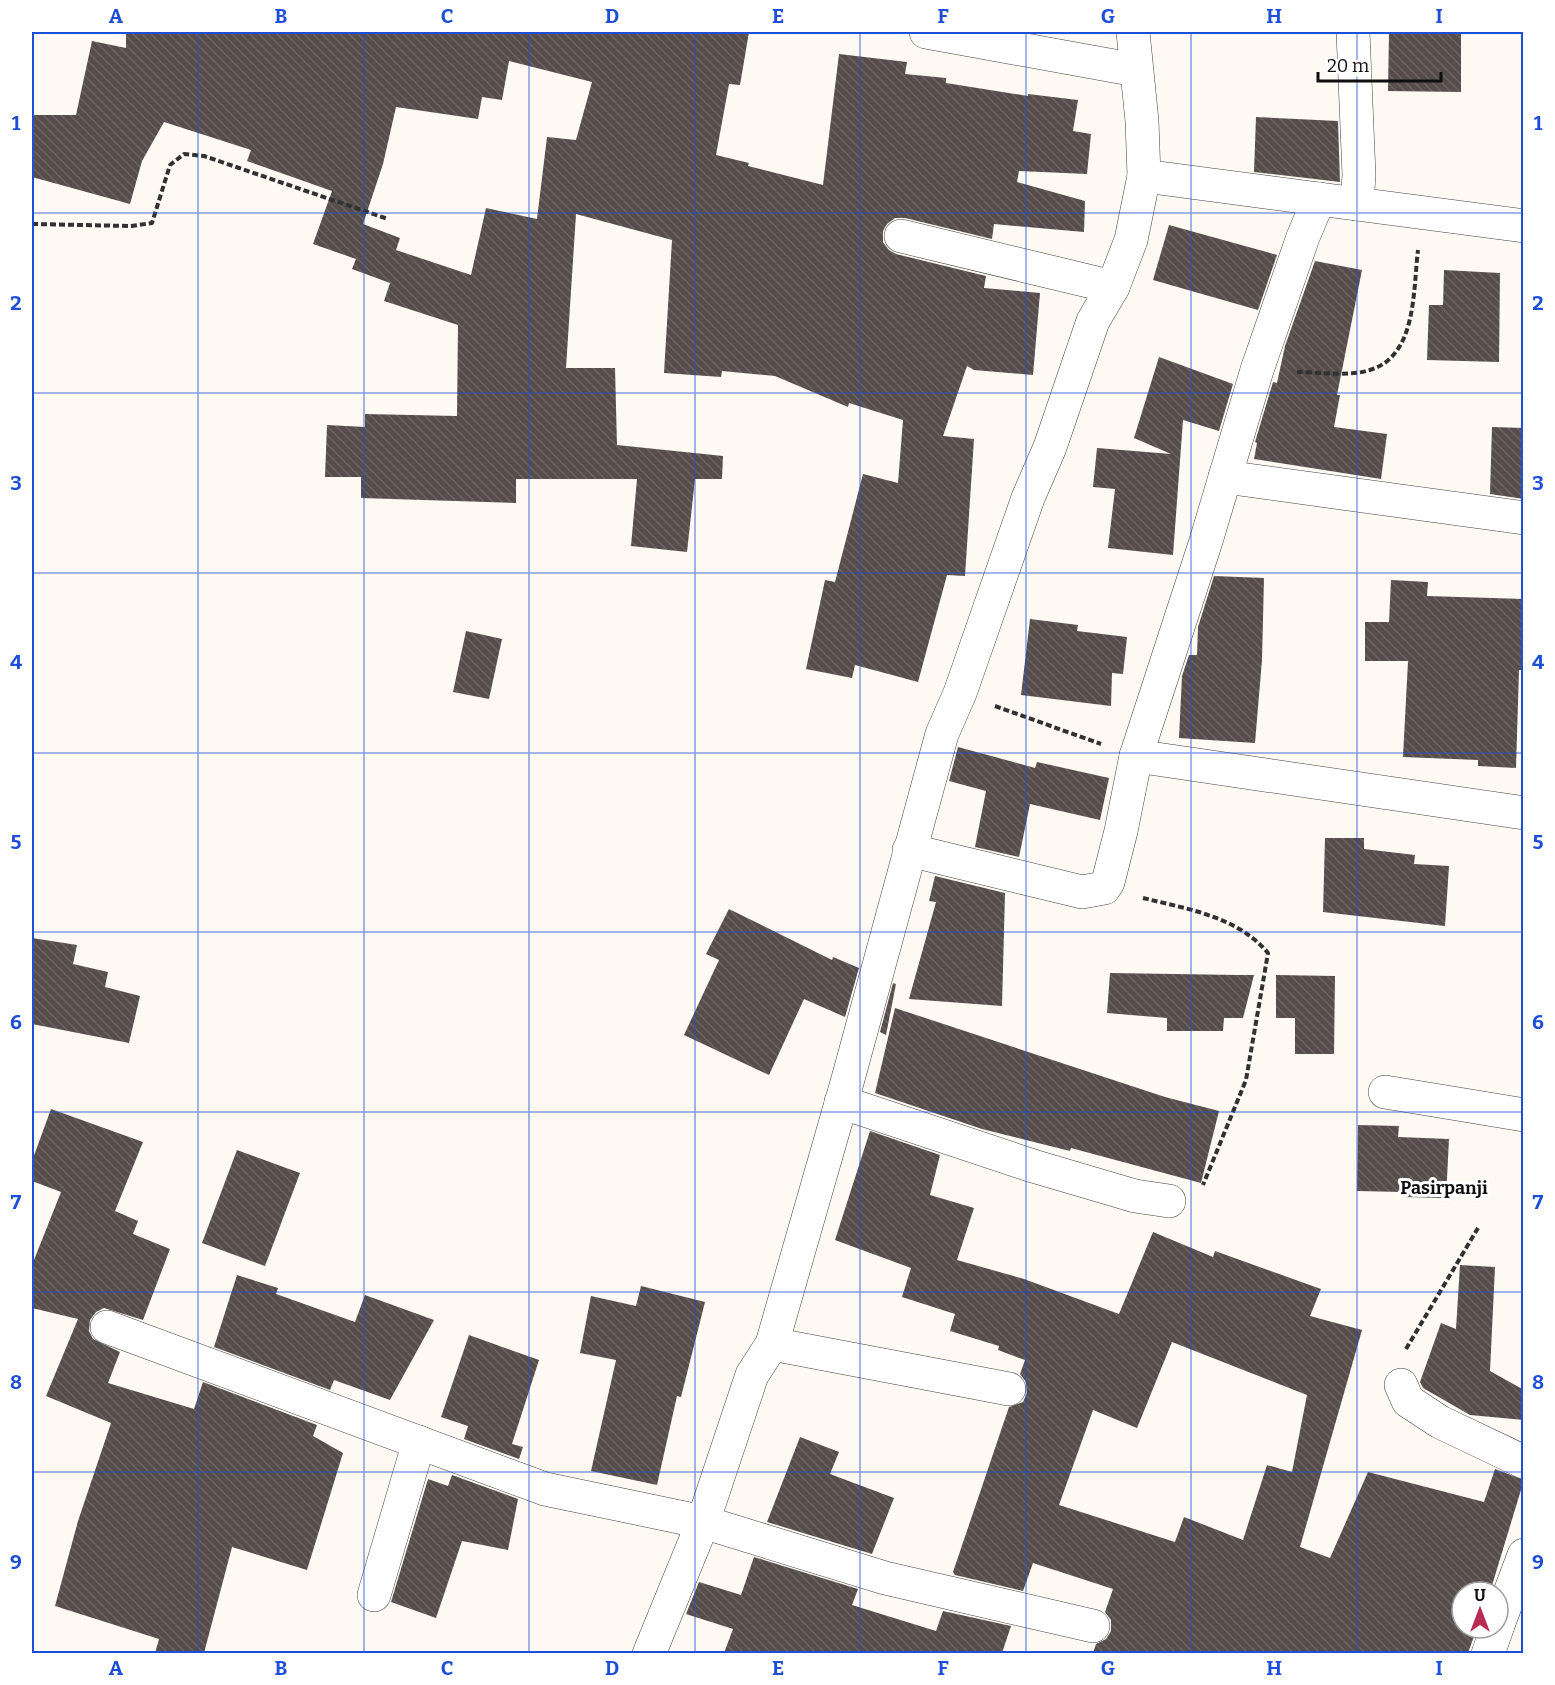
<svg xmlns="http://www.w3.org/2000/svg" width="1555" height="1685" font-family="Bitter,serif">
  <defs>
    <pattern id="building-back-hatch" width="6" height="6" patternUnits="userSpaceOnUse" patternTransform="scale(1.5)"><rect width="6" height="6" fill="#574e4c"/><path d="M-1 5l2 2M0 0l6 6M5-1l2 2" fill="none" stroke="#6a6361"/></pattern>
  </defs>
  <rect width="100%" height="100%" fill="#fef9f2"/>
  <g fill="url(#building-back-hatch)" fill-rule="evenodd">
    <path d="M 126,32 L 749,32 L 740,85 L 729,84 L 716,155 L 749,163 L 748,166 L 823,185 L 839,54 L 907,62 L 905,74 L 946,78 L 946,83 L 1028,96 L 1028,94 L 1078,100 L 1073,131 L 1091,134 L 1087,174 L 1019,171 L 1017,182 L 1085,201 L 1084,232 L 994,224 L 992,239 L 905,218 L 895,218 L 887,224 L 883,231 L 883,242 L 889,250 L 896,254 L 986,276 L 984,288 L 1040,293 L 1033,375 L 974,370 L 967,366 L 943,436 L 974,439 L 965,576 L 947,575 L 918,682 L 855,665 L 852,678 L 806,669 L 825,580 L 835,582 L 863,474 L 898,483 L 903,420 L 849,403 L 848,407 L 775,376 L 722,371 L 721,377 L 664,373 L 672,240 L 576,214 L 566,368 L 615,368 L 617,445 L 723,456 L 722,479 L 695,479 L 687,552 L 631,546 L 637,479 L 516,479 L 516,503 L 361,498 L 361,477 L 325,477 L 327,425 L 365,427 L 365,414 L 457,416 L 458,325 L 384,301 L 390,283 L 352,269 L 356,259 L 313,244 L 332,191 L 247,161 L 251,150 L 164,122 L 142,161 L 130,204 L 32,177 L 32,115 L 76,115 L 92,41 L 126,48 ZM 509,61 L 592,82 L 576,140 L 547,137 L 537,219 L 486,208 L 471,275 L 396,250 L 400,238 L 363,224 L 383,164 L 396,107 L 478,119 L 482,97 L 502,100 Z"/>
    <path d="M 1389,32 L 1461,32 L 1461,92 L 1388,91 Z"/>
    <path d="M 1256,117 L 1338,121 L 1340,182 L 1254,172 Z"/>
    <path d="M 1169,225 L 1277,255 L 1258,310 L 1153,280 Z"/>
    <path d="M 1315,261 L 1362,270 L 1337,395 L 1340,395 L 1334,427 L 1387,434 L 1381,479 L 1254,459 L 1257,443 L 1255,442 L 1273,382 L 1277,383 L 1285,346 Z"/>
    <path d="M 1444,270 L 1500,273 L 1499,362 L 1427,360 L 1429,305 L 1443,305 Z"/>
    <path d="M 1159,357 L 1233,384 L 1219,431 L 1183,420 L 1173,555 L 1108,548 L 1115,489 L 1093,487 L 1097,448 L 1171,454 L 1134,438 Z"/>
    <path d="M 1492,427 L 1524,428 L 1524,499 L 1490,494 Z"/>
    <path d="M 1214,576 L 1264,578 L 1262,660 L 1255,743 L 1179,738 L 1182,676 L 1189,655 L 1197,655 L 1198,627 Z"/>
    <path d="M 1391,580 L 1428,582 L 1427,596 L 1524,599 L 1524,670 L 1519,670 L 1516,768 L 1478,766 L 1478,760 L 1403,757 L 1408,661 L 1365,661 L 1365,622 L 1389,622 Z"/>
    <path d="M 1030,619 L 1078,625 L 1077,631 L 1127,637 L 1123,674 L 1112,673 L 1111,706 L 1021,695 Z"/>
    <path d="M 466,631 L 502,639 L 489,699 L 453,692 Z"/>
    <path d="M 958,747 L 1035,768 L 1037,762 L 1109,778 L 1100,820 L 1030,804 L 1019,857 L 975,847 L 986,791 L 949,781 Z"/>
    <path d="M 1325,838 L 1364,838 L 1364,849 L 1415,855 L 1414,864 L 1449,866 L 1445,926 L 1323,912 Z"/>
    <path d="M 935,876 L 1005,893 L 1002,1006 L 909,999 L 936,902 L 929,901 Z"/>
    <path d="M 729,909 L 832,960 L 833,957 L 859,968 L 845,1017 L 804,999 L 769,1075 L 684,1035 L 719,960 L 706,954 Z"/>
    <path d="M 32,938 L 77,945 L 73,964 L 108,972 L 105,987 L 140,996 L 129,1043 L 32,1024 Z"/>
    <path d="M 1110,973 L 1238,975 L 1254,975 L 1243,1018 L 1224,1018 L 1223,1031 L 1167,1031 L 1167,1018 L 1107,1013 Z"/>
    <path d="M 1276,975 L 1335,976 L 1334,1054 L 1295,1054 L 1295,1018 L 1276,1018 Z"/>
    <path d="M 893,983 L 896,984 L 886,1035 L 880,1032 Z"/>
    <path d="M 895,1008 L 1165,1097 L 1219,1111 L 1201,1183 L 1071,1148 L 1070,1151 L 982,1129 L 875,1093 Z"/>
    <path d="M 51,1109 L 143,1142 L 115,1211 L 138,1221 L 133,1234 L 170,1249 L 143,1320 L 104,1308 L 96,1312 L 90,1320 L 89,1331 L 93,1339 L 120,1352 L 108,1383 L 194,1409 L 203,1382 L 317,1425 L 313,1436 L 343,1453 L 307,1570 L 232,1547 L 204,1653 L 155,1653 L 159,1639 L 55,1606 L 78,1521 L 111,1423 L 46,1396 L 78,1319 L 32,1308 L 32,1265 L 61,1192 L 32,1181 L 32,1161 Z"/>
    <path d="M 1358,1125 L 1399,1126 L 1398,1137 L 1449,1139 L 1446,1198 L 1403,1197 L 1403,1192 L 1357,1191 Z"/>
    <path d="M 870,1131 L 940,1155 L 930,1195 L 974,1208 L 957,1260 L 1024,1279 L 1119,1314 L 1153,1232 L 1213,1257 L 1215,1251 L 1321,1289 L 1310,1316 L 1362,1330 L 1300,1547 L 1330,1558 L 1368,1472 L 1484,1502 L 1495,1469 L 1524,1480 L 1490,1592 L 1462,1592 L 1462,1628 L 1477,1628 L 1468,1653 L 1093,1653 L 1096,1644 L 1106,1639 L 1111,1631 L 1111,1620 L 1105,1612 L 1113,1589 L 1033,1563 L 1023,1591 L 955,1575 L 953,1572 L 1009,1407 L 1023,1402 L 1027,1393 L 1026,1382 L 1020,1374 L 1025,1360 L 998,1350 L 999,1346 L 950,1331 L 955,1314 L 902,1297 L 911,1268 L 835,1240 ZM 1172,1342 L 1307,1395 L 1292,1472 L 1267,1465 L 1243,1540 L 1184,1517 L 1175,1542 L 1059,1505 L 1093,1410 L 1137,1428 Z"/>
    <path d="M 237,1150 L 300,1173 L 265,1266 L 202,1243 Z"/>
    <path d="M 1460,1265 L 1495,1267 L 1490,1371 L 1524,1390 L 1524,1420 L 1470,1415 L 1423,1388 L 1420,1382 L 1441,1323 L 1456,1329 Z"/>
    <path d="M 237,1275 L 278,1288 L 276,1294 L 355,1322 L 365,1295 L 434,1320 L 390,1400 L 334,1380 L 330,1390 L 214,1347 Z"/>
    <path d="M 641,1286 L 705,1302 L 681,1397 L 677,1396 L 657,1485 L 591,1471 L 616,1360 L 580,1353 L 591,1296 L 636,1306 Z"/>
    <path d="M 469,1335 L 539,1360 L 512,1444 L 523,1447 L 519,1459 L 464,1439 L 468,1426 L 441,1417 Z"/>
    <path d="M 800,1437 L 839,1452 L 830,1474 L 894,1498 L 872,1554 L 767,1522 Z"/>
    <path d="M 452,1475 L 518,1499 L 508,1550 L 462,1541 L 436,1618 L 391,1602 L 428,1479 L 448,1486 Z"/>
    <path d="M 754,1557 L 858,1589 L 852,1605 L 936,1631 L 943,1611 L 1011,1626 L 1002,1653 L 724,1653 L 733,1629 L 686,1614 L 699,1582 L 741,1595 Z"/>
  </g>
  <g fill="none" stroke-linecap="round" stroke-linejoin="round">
    <g stroke="#424242" stroke-width="34">
      <g id="minor">
        <path d="M 926,32 L 1136,70"/>
        <path d="M 1353,32 L 1359,175 L 1357,204"/>
        <path d="M 1144,176 L 1524,226"/>
        <path d="M 901,236 L 1113,287"/>
        <path d="M 1225,477 L 1524,518"/>
        <path d="M 1136,756 L 1524,813"/>
        <path d="M 909,850 L 1082,892 L 1104,888 L 1108,882 L 1121,831 L 1136,756 L 1206,541 L 1257,370 L 1303,237 L 1319,199"/>
        <path d="M 1385,1092 L 1524,1115"/>
        <path d="M 841,1102 L 1033,1166 L 1135,1196 L 1169,1201"/>
        <path d="M 107,1327 L 545,1489 L 703,1522 L 885,1578 L 1093,1626"/>
        <path d="M 772,1344 L 1009,1389"/>
        <path d="M 1401,1385 L 1408,1401 L 1440,1422 L 1524,1462"/>
        <path d="M 374,1595 L 419,1442"/>
        <path d="M 1498,1625 L 1524,1555"/>
        <path d="M 649,1654 L 703,1522 L 752,1375 L 772,1344 L 848,1079 L 942,734 L 960,693 L 1028,498 L 1050,447 L 1093,321 L 1113,287 L 1131,240 L 1144,176 L 1142,121 L 1133,32"/>
        <path d="M 1488,1654 L 1497,1628"/>
      </g>
    </g>
    <g stroke="#313131" stroke-width="4" stroke-dasharray="6 3" stroke-linecap="butt">
      <path d="M 32,224 L 131,226 L 152,223 L 170,165 L 184,154 L 204,156 L 388,219"/>
      <path d="M 1297,372 C 1319,372 1348,377 1370,370 C 1417,356 1413,290 1418,250"/>
      <path d="M 995,706 L 1101,744"/>
      <path d="M 1143,898 C 1187,909 1237,916 1268,953 L 1246,1080 L 1203,1185"/>
      <path d="M 1406,1349 L 1478,1228"/>
    </g>
    <use href="#minor" stroke="#fff" stroke-width="33"/>
  </g>
  <path fill="none" stroke="#1d4ed8" stroke-width="1.5" stroke-opacity="0.55" d="M 198,32 L 198,1654M 364,32 L 364,1654M 529,32 L 529,1654M 695,32 L 695,1654M 860,32 L 860,1654M 1026,32 L 1026,1654M 1191,32 L 1191,1654M 1357,32 L 1357,1654M 32,213 L 1524,213M 32,393 L 1524,393M 32,573 L 1524,573M 32,753 L 1524,753M 32,932 L 1524,932M 32,1112 L 1524,1112M 32,1292 L 1524,1292M 32,1472 L 1524,1472"/>
  <g text-anchor="middle" dominant-baseline="central" stroke-width="6" stroke-linejoin="round" paint-order="stroke">
    <g font-size="18" font-weight="bold" fill="#0f0f0f" stroke="#fff">
      <text x="1444" y="1188">Pasirpanji</text>
    </g>
  </g>
  <rect width="1555" height="1685" fill="none" stroke="#ffffff" stroke-width="66"/>
  <g transform="translate(1480 1610)"><circle r="28" fill="#ffffff" stroke="#9f9f9f" stroke-width="1.5"/>
  <path d="M0-4.5L10 22L0 15L-10 22Z" fill="#b92c53"/>
  <text y="-9" font-size="16" font-weight="bold" text-anchor="middle" fill="#0f0f0f">U</text>
  </g>
  <path d="M1318 72v9h123v-9" fill="none" stroke="#0f0f0f" stroke-width="3"/>
  <text x="1327" y="72" font-size="18" fill="#0f0f0f" stroke="#ffffff" stroke-width="4.5" paint-order="stroke">20 m</text>
  <rect x="33" y="33" width="1489" height="1619" fill="none" stroke="#1d4ed8" stroke-width="2"/>
  <g font-size="20" text-anchor="middle" font-weight="bold" fill="#1d4ed8">
    <text x="116" y="23">A</text>
    <text x="281" y="23">B</text>
    <text x="447" y="23">C</text>
    <text x="612" y="23">D</text>
    <text x="778" y="23">E</text>
    <text x="943" y="23">F</text>
    <text x="1108" y="23">G</text>
    <text x="1274" y="23">H</text>
    <text x="1439" y="23">I</text>
    <text x="16" y="130">1</text>
    <text x="1538" y="130">1</text>
    <text x="16" y="310">2</text>
    <text x="1538" y="310">2</text>
    <text x="16" y="490">3</text>
    <text x="1538" y="490">3</text>
    <text x="16" y="669">4</text>
    <text x="1538" y="669">4</text>
    <text x="16" y="849">5</text>
    <text x="1538" y="849">5</text>
    <text x="16" y="1029">6</text>
    <text x="1538" y="1029">6</text>
    <text x="16" y="1209">7</text>
    <text x="1538" y="1209">7</text>
    <text x="16" y="1389">8</text>
    <text x="1538" y="1389">8</text>
    <text x="16" y="1569">9</text>
    <text x="1538" y="1569">9</text>
    <text x="116" y="1675">A</text>
    <text x="281" y="1675">B</text>
    <text x="447" y="1675">C</text>
    <text x="612" y="1675">D</text>
    <text x="778" y="1675">E</text>
    <text x="943" y="1675">F</text>
    <text x="1108" y="1675">G</text>
    <text x="1274" y="1675">H</text>
    <text x="1439" y="1675">I</text>
  </g>
</svg>
